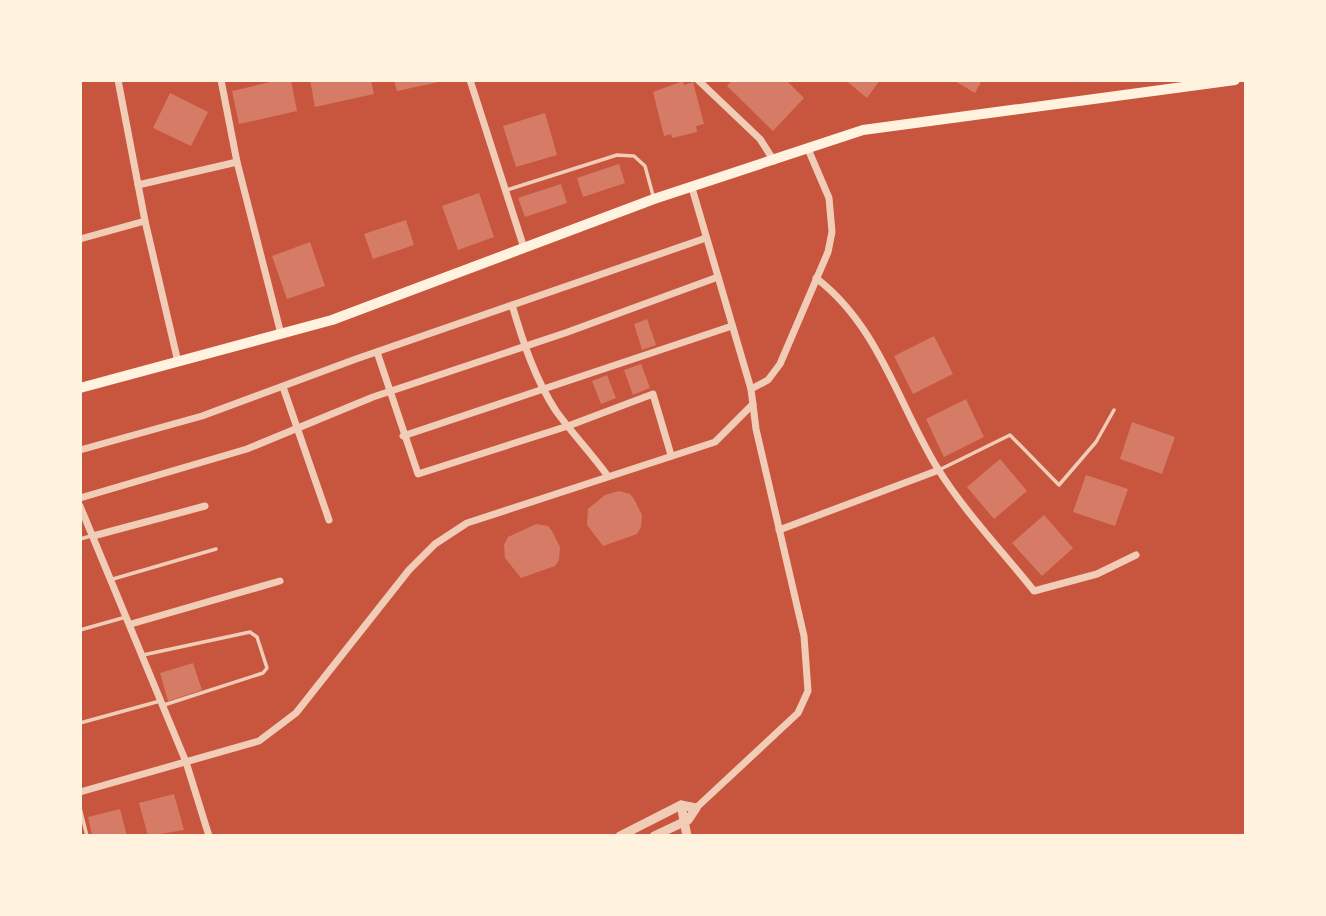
<svg xmlns="http://www.w3.org/2000/svg" width="1326" height="916" font-family="'Work Sans',sans-serif">
  <rect width="100%" height="100%" fill="#c8553d"/>
  <g fill="#d67c66">
    <path d="M 279,80 L 291,80 L 297,111 L 239,124 L 232,91 Z"/>
    <path d="M 310,80 L 371,80 L 374,94 L 315,107 Z"/>
    <path d="M 394,80 L 439,80 L 439,82 L 397,91 Z"/>
    <path d="M 732,80 L 786,80 L 804,98 L 773,131 L 727,86 Z"/>
    <path d="M 845,80 L 880,80 L 867,98 Z"/>
    <path d="M 953,80 L 982,80 L 975,93 Z"/>
    <path d="M 683,81 L 684,85 L 693,82 L 704,124 L 696,126 L 697,132 L 672,138 L 671,134 L 664,136 L 653,92 Z"/>
    <path d="M 170,93 L 208,112 L 191,146 L 153,128 Z"/>
    <path d="M 545,113 L 557,155 L 516,167 L 503,126 Z"/>
    <path d="M 619,164 L 625,183 L 583,197 L 577,178 Z"/>
    <path d="M 561,184 L 567,203 L 525,217 L 518,198 Z"/>
    <path d="M 479,193 L 494,237 L 458,250 L 442,206 Z"/>
    <path d="M 406,220 L 414,245 L 373,259 L 364,234 Z"/>
    <path d="M 310,242 L 325,286 L 287,299 L 272,256 Z"/>
    <path d="M 647,319 L 656,345 L 642,350 L 634,324 Z"/>
    <path d="M 934,336 L 953,374 L 913,394 L 894,356 Z"/>
    <path d="M 641,364 L 650,388 L 633,395 L 624,370 Z"/>
    <path d="M 607,375 L 616,398 L 601,404 L 592,381 Z"/>
    <path d="M 966,399 L 984,437 L 944,457 L 926,419 Z"/>
    <path d="M 1132,422 L 1175,437 L 1162,474 L 1120,459 Z"/>
    <path d="M 1000,459 L 1027,491 L 994,519 L 967,487 Z"/>
    <path d="M 1086,475 L 1128,489 L 1115,526 L 1073,512 Z"/>
    <path d="M 619,491 L 630,494 L 634,499 L 642,515 L 641,527 L 637,534 L 603,546 L 587,525 L 588,509 L 605,495 Z"/>
    <path d="M 1044,515 L 1073,548 L 1042,576 L 1012,543 Z"/>
    <path d="M 536,524 L 548,526 L 552,531 L 560,547 L 559,560 L 555,566 L 521,578 L 505,558 L 504,545 L 508,537 Z"/>
    <path d="M 193,663 L 202,690 L 168,701 L 160,673 Z"/>
    <path d="M 174,794 L 184,830 L 148,836 L 139,803 Z"/>
    <path d="M 120,809 L 127,836 L 92,836 L 88,817 Z"/>
  </g>
  <g fill="none" stroke-linecap="round" stroke-linejoin="round">
    <g stroke="#f1ccb7" stroke-width="3.5">
      <path d="M 507,190 L 617,155 L 634,156 L 645,166 L 654,199"/>
      <path d="M 941,469 L 1010,435 L 1059,485 L 1096,442 L 1114,410"/>
      <path d="M 80,539 L 91,536"/>
      <path d="M 113,579 L 216,549"/>
      <path d="M 80,630 L 126,617"/>
      <path d="M 143,655 L 250,632 L 257,637 L 267,668 L 263,673 L 164,705"/>
      <path d="M 80,723 L 160,701"/>
      <path d="M 80,808 L 87,836"/>
    </g>
    <g stroke="#f1ccb7" stroke-width="7">
      <path d="M 118,80 L 145,221 L 178,362"/>
      <path d="M 221,80 L 237,162 L 281,334"/>
      <path d="M 470,80 L 524,248"/>
      <path d="M 698,80 L 760,139 L 774,161"/>
      <path d="M 138,185 L 237,162"/>
      <path d="M 692,188 L 751,389 L 756,429 L 804,636 L 808,691 L 798,713 L 696,808"/>
      <path d="M 80,239 L 145,221"/>
      <path d="M 816,278 C 879,326 898,404 938,469 C 964,511 1003,552 1034,591 L 1097,574 L 1136,555"/>
      <path d="M 512,305 C 523,342 535,379 556,411 C 572,433 591,453 607,475"/>
      <path d="M 377,352 L 418,474 L 568,426 L 653,394 L 671,455"/>
      <path d="M 283,387 L 329,520"/>
      <path d="M 751,389 L 768,380 L 780,364 L 828,252 L 832,232 L 829,198 L 808,149"/>
      <path d="M 403,436 L 732,326"/>
      <path d="M 80,450 L 202,416 L 356,359 L 706,238"/>
      <path d="M 80,498 L 247,449 L 373,397 L 565,333 L 718,277"/>
      <path d="M 80,506 L 186,762 L 209,836"/>
      <path d="M 779,530 L 939,470"/>
      <path d="M 93,536 L 205,506"/>
      <path d="M 131,624 L 280,581"/>
      <path d="M 80,792 L 259,741 L 296,713 L 409,570 L 435,544 L 467,523 L 715,442 L 753,404"/>
    </g>
    <g stroke="#f1ccb7" stroke-width="9">
      <path d="M 681,805 L 687,836"/>
      <path d="M 620,836 L 681,805 L 696,808 L 688,820 L 654,836"/>
    </g>
    <path stroke="#fff3e0" stroke-width="10" d="M 80,388 L 332,320 L 654,199 L 863,130 L 1235,80"/>
  </g>
  <rect width="1326" height="916" fill="none" stroke="#fff3e0" stroke-width="164"/>
</svg>
